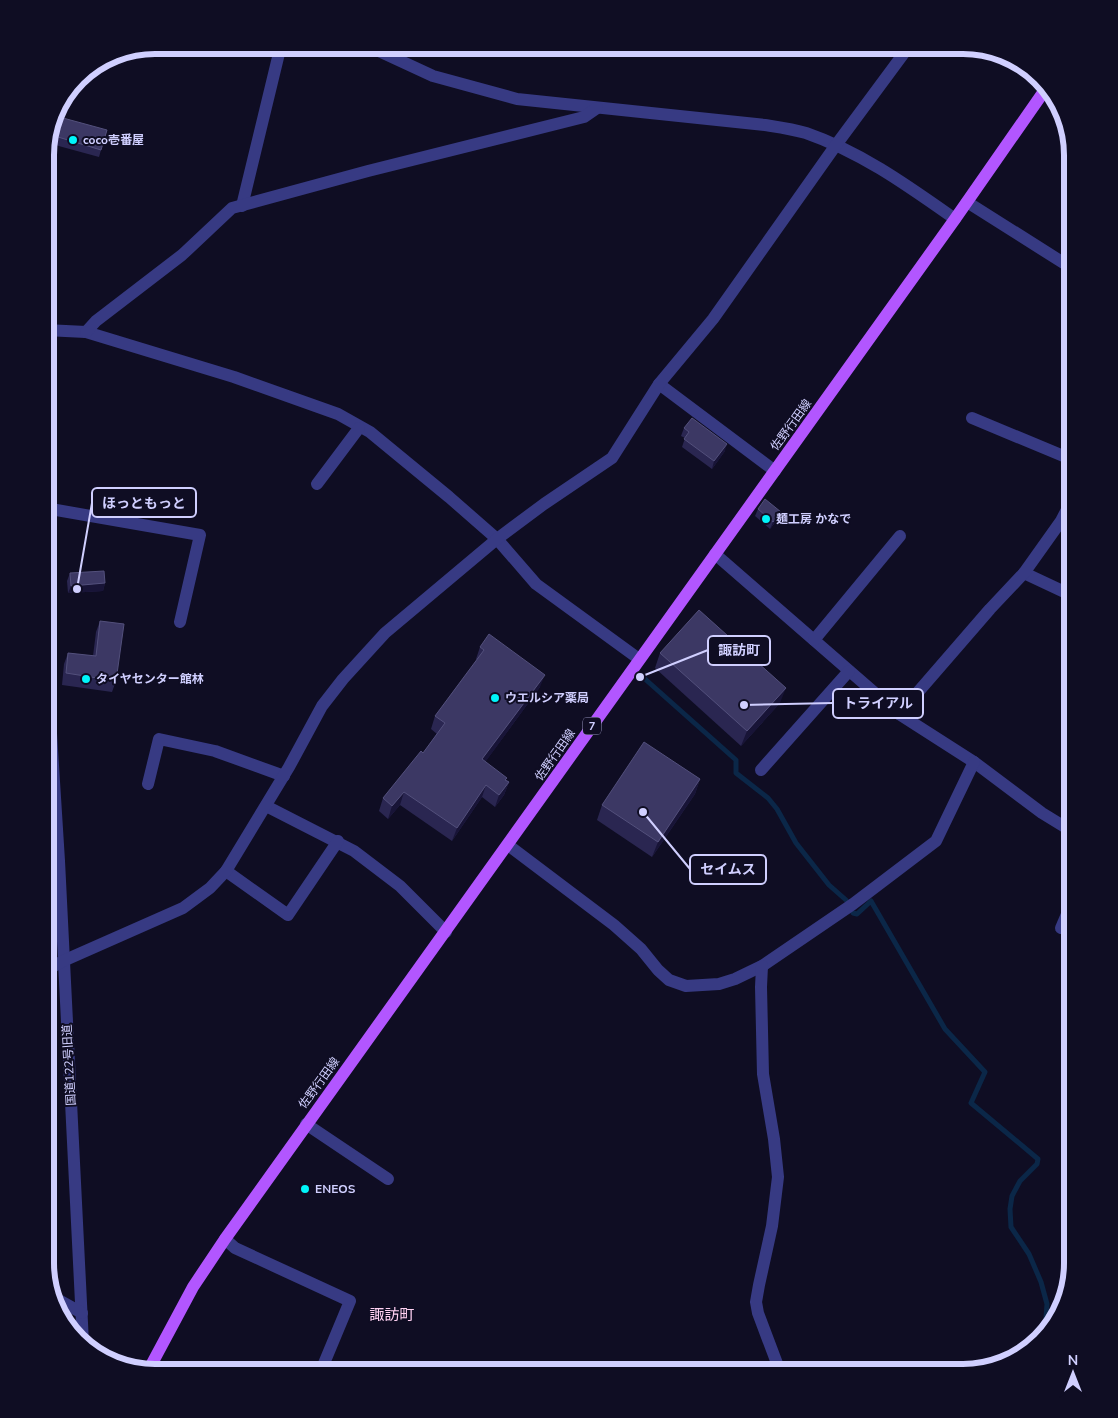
<svg xmlns="http://www.w3.org/2000/svg" width="1118" height="1418" font-family="'Nunito Sans','Noto Sans JP',sans-serif">
  <rect width="100%" height="100%" fill="#0f0d23"/>
  <g fill="none" stroke-linecap="round" stroke-linejoin="round">
    <g stroke="#0b2748" stroke-width="5">
      <path d="M 645,679 L 736,760 L 736,773 L 768,798 L 777,809 L 796,843 L 829,885 L 846,900"/>
      <path d="M 853,913 L 857,914 L 871,901 L 945,1029 L 985,1072 L 971,1103 L 1038,1159 L 1037,1164 L 1020,1181 L 1012,1196 L 1010,1209 L 1011,1227 L 1029,1254 L 1041,1282 L 1047,1304 L 1045,1332"/>
    </g>
    <g stroke="#373a83" stroke-width="12">
      <path d="M 366,45 L 433,76 L 517,99 L 765,125 C 778,127 793,129 806,133 C 861,152 908,186 955,219"/>
      <path d="M 967,202 L 1073,269"/>
      <path d="M 242,206 L 281,45"/>
      <path d="M 45,330 L 86,332 L 234,377 L 338,414 L 370,432 L 449,497 L 497,539 L 536,584 L 639,659"/>
      <path d="M 86,332 L 96,321 L 182,255 L 232,208 L 368,171 L 584,117 L 597,108"/>
      <path d="M 659,384 L 775,471"/>
      <path d="M 972,418 L 1073,460"/>
      <path d="M 317,484 L 359,428"/>
      <path d="M 45,508 L 200,535 L 180,622"/>
      <path d="M 715,554 L 899,714 L 974,762 L 1042,813 L 1073,832"/>
      <path d="M 1024,573 L 1073,596"/>
      <path d="M 45,638 L 59,861 L 83,1343"/>
      <path d="M 814,640 L 900,536"/>
      <path d="M 899,714 L 990,609 L 1024,573 L 1061,521 L 1073,498"/>
      <path d="M 761,770 L 849,671"/>
      <path d="M 148,784 L 159,739 L 215,751 L 284,776"/>
      <path d="M 266,806 L 354,851 L 400,886 L 446,932"/>
      <path d="M 508,845 L 614,925 L 641,949 L 658,970 L 669,980 L 686,986 L 719,984 L 735,979 L 762,966 L 853,904 L 936,841 L 974,762"/>
      <path d="M 226,871 L 288,915 L 338,841"/>
      <path d="M 1061,928 L 1073,900"/>
      <path d="M 762,966 L 761,987 L 763,1074 L 774,1139 L 778,1177 L 772,1226 L 759,1285 L 756,1302 L 758,1313 L 778,1366 L 775,1373"/>
      <path d="M 45,971 L 63,961 L 183,908 L 210,888 L 226,871 L 289,767 L 322,706 L 343,679 L 385,633 L 497,539 L 544,504 L 612,458 L 659,384 L 713,319 L 836,145 L 910,45"/>
      <path d="M 306,1124 L 388,1179"/>
      <path d="M 225,1239 L 235,1248 L 350,1301 L 320,1373"/>
      <path d="M 55,1298 L 82,1313"/>
    </g>
    <path stroke="#b256ff" stroke-width="12" d="M 148,1371 L 193,1287 L 225,1239 L 955,219 L 1047,87"/>
  </g>
  <g fill="#2a2651">
    <path d="M 63,118 L 101,150 L 99,157 L 55,145 Z"/>
    <path d="M 684,428 L 725,451 L 712,469 L 682,447 L 685,438 L 681,436 Z"/>
    <path d="M 758,509 L 781,512 L 778,519 L 770,529 L 755,516 Z"/>
    <path d="M 70,573 L 105,583 L 103,591 L 68,593 L 67,581 Z"/>
    <path d="M 100,621 L 116,681 L 112,692 L 62,685 L 64,664 L 68,653 L 93,656 L 96,632 Z"/>
    <path d="M 480,647 L 540,687 L 485,762 L 509,782 L 504,795 L 495,807 L 482,797 L 452,841 L 400,805 L 388,819 L 379,811 L 383,798 L 423,753 L 437,734 L 431,729 L 435,716 L 477,660 L 476,659 Z"/>
    <path d="M 660,653 L 780,703 L 741,746 L 655,668 Z"/>
    <path d="M 700,779 L 695,794 L 652,857 L 597,820 L 602,805 Z"/>
  </g>
  <g fill="#181437">
    <path d="M 727,444 L 725,451 L 712,469 L 714,461 Z"/>
    <path d="M 781,512 L 778,519 L 770,529 L 773,522 Z"/>
    <path d="M 105,583 L 103,591 L 68,593 L 71,586 Z"/>
    <path d="M 545,675 L 540,687 L 478,772 L 482,759 Z"/>
    <path d="M 786,688 L 780,703 L 741,746 L 747,731 Z"/>
    <path d="M 700,779 L 695,794 L 652,857 L 658,842 Z"/>
    <path d="M 509,782 L 504,795 L 495,807 L 499,795 Z"/>
    <path d="M 486,785 L 482,797 L 452,841 L 457,828 Z"/>
    <path d="M 404,792 L 400,805 L 388,819 L 392,806 Z"/>
  </g>
  <g fill="#3c3864" stroke="#53507c">
    <path d="M 63,118 L 107,130 L 101,150 L 58,137 Z"/>
    <path d="M 692,418 L 727,444 L 714,461 L 684,439 L 689,432 L 684,428 Z"/>
    <path d="M 765,499 L 781,512 L 773,522 L 758,509 Z"/>
    <path d="M 104,571 L 105,583 L 71,586 L 70,573 Z"/>
    <path d="M 699,610 L 786,688 L 747,731 L 660,653 Z"/>
    <path d="M 100,621 L 124,624 L 116,681 L 66,673 L 68,653 L 96,656 Z"/>
    <path d="M 489,634 L 545,675 L 482,759 L 507,778 L 505,780 L 509,782 L 499,795 L 486,785 L 457,828 L 404,792 L 392,806 L 383,798 L 421,751 L 423,753 L 445,723 L 435,716 L 484,650 L 480,647 Z"/>
    <path d="M 644,742 L 700,779 L 658,842 L 602,805 Z"/>
  </g>
  <g fill="#00f5fa" stroke="#0f0d23" stroke-width="2">
    <circle cx="73" cy="140" r="5"/>
    <circle cx="766" cy="519" r="5"/>
    <circle cx="86" cy="679" r="5"/>
    <circle cx="495" cy="698" r="5"/>
    <circle cx="305" cy="1189" r="5"/>
  </g>
  <g text-anchor="middle" dominant-baseline="central" stroke-width="4" stroke-linejoin="round" paint-order="stroke">
    <rect fill="#0f0d23" stroke="#9695bd" stroke-width="1" x="583" y="717.5" width="18" height="17" rx="4"/>
    <g font-size="11" font-weight="bold" fill="#d0cfff">
      <text x="592" y="726">7</text>
    </g>
    <g font-size="12" font-weight="bold" fill="#d0cfff" stroke="#0f0d23" text-anchor="start">
      <text x="83" y="140">coco壱番屋</text>
      <text x="776" y="519">麺工房 かなで</text>
      <text x="96" y="679">タイヤセンター館林</text>
      <text x="505" y="698">ウエルシア薬局</text>
      <text x="315" y="1189">ENEOS</text>
    </g>
    <g font-size="12" fill="#d0cfff" stroke="#0f0d23">
      <text transform="translate(791 425) rotate(-54)">佐野行田線</text>
      <text transform="translate(555 755) rotate(-55)">佐野行田線</text>
      <text transform="translate(69 1065) rotate(-93)">国道122号旧道</text>
      <text transform="translate(319 1083) rotate(-54)">佐野行田線</text>
    </g>
    <g font-size="15" fill="#ffd1f2" stroke="#0f0d23">
      <text x="392" y="1315">諏訪町</text>
    </g>
  </g>
  <path d="M0 0H1118V1418H0ZM155 54H963A101 101 0 0 1 1064 155V1263A101 101 0 0 1 963 1364H155A101 101 0 0 1 54 1263V155A101 101 0 0 1 155 54Z" fill="#0f0d23" fill-rule="evenodd"/>
  <path fill="none" stroke="#d0cfff" stroke-width="6" d="M155 54H963A101 101 0 0 1 1064 155V1263A101 101 0 0 1 963 1364H155A101 101 0 0 1 54 1263V155A101 101 0 0 1 155 54Z"/>
  <path fill="none" stroke="#d0cfff" stroke-width="2" d="M77 589L92 503M640 677L708 650M744 705L833 703M643 812L690 869"/>
  <g fill="#d0cfff" stroke="#0f0d23" stroke-width="2">
    <circle cx="77" cy="589" r="5"/>
    <circle cx="640" cy="677" r="5"/>
    <circle cx="744" cy="705" r="5"/>
    <circle cx="643" cy="812" r="5"/>
  </g>
  <g fill="#0f0d23" stroke="#d0cfff" stroke-width="2">
    <rect x="92" y="488" width="104" height="29" rx="5"/>
    <rect x="708" y="636" width="62" height="29" rx="5"/>
    <rect x="833" y="689" width="90" height="29" rx="5"/>
    <rect x="690" y="855" width="76" height="29" rx="5"/>
  </g>
  <g font-size="14" text-anchor="middle" font-weight="bold" fill="#d0cfff">
    <text x="144" y="508">ほっともっと</text>
    <text x="739" y="655">諏訪町</text>
    <text x="878" y="708">トライアル</text>
    <text x="728" y="874">セイムス</text>
  </g>
  <g transform="translate(1073 1373)" stroke="#0f0d23" stroke-width="4" paint-order="stroke">
  <path d="M0-4L9 19L0 12L-9 19Z" fill="#d0cfff"/>
  <text y="-8" font-size="14" font-weight="bold" text-anchor="middle" fill="#d0cfff">N</text>
  </g>
</svg>
